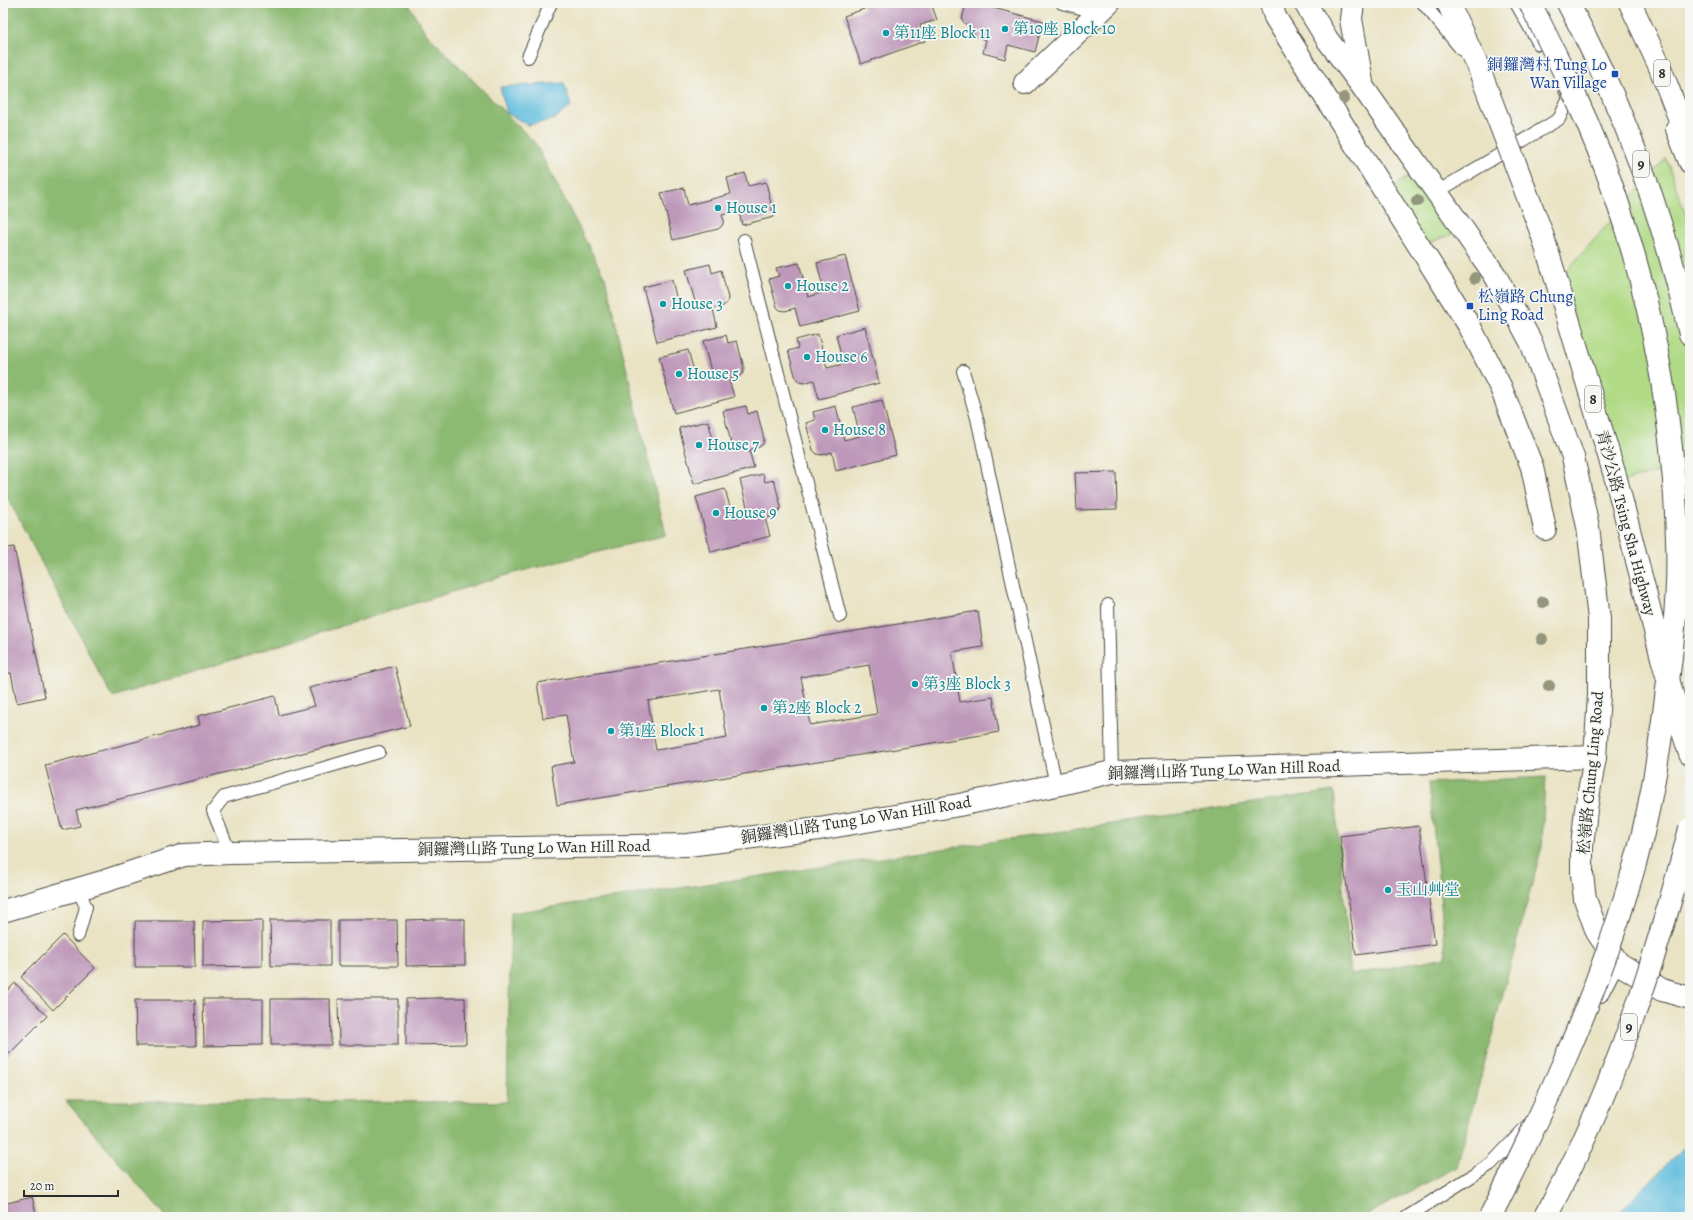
<svg xmlns="http://www.w3.org/2000/svg" width="1693" height="1220" font-family="Alegreya,'Noto Serif TC',serif">
  <rect width="100%" height="100%" fill="#f6f6f2"/>
  <filter id="ink" filterUnits="userSpaceOnUse"><feTurbulence type="fractalNoise" baseFrequency=".025" numOctaves="2"/><feDisplacementMap in="SourceGraphic" scale="8" xChannelSelector="R" yChannelSelector="G"/><feConvolveMatrix kernelMatrix="1 2 1 2 8 2 1 2 1" color-interpolation-filters="sRGB"/></filter>
  <filter id="wash" filterUnits="userSpaceOnUse"><feTurbulence type="fractalNoise" baseFrequency=".012" numOctaves="4" result="noise"/><feDisplacementMap in="SourceGraphic" scale="16" xChannelSelector="R" yChannelSelector="G"/><feGaussianBlur stdDeviation="0.9" result="paint"/><feColorMatrix in="noise" values="0 0 0 0 0 0 0 0 0 0 0 0 0 0 0 0 0 1.4 0 .05"/><feComposite in="paint" operator="in"/></filter>
  <g filter="url(#wash)">
    <rect width="100%" height="100%" fill="#e9e3c3"/>
    <g fill="#b0da85" stroke="#6e8258">
      <path d="M 1666,158 L 1690,227 L 1690,464 L 1622,482 L 1562,276 Z"/>
      <path d="M 1415,173 L 1452,234 L 1422,246 L 1389,189 Z"/>
    </g>
    <g fill="#8cba72" stroke="#5c724e">
      <path d="M 3,3 L 408,3 L 425,32 L 535,143 L 605,278 L 666,535 L 510,574 L 112,697 L 3,489 Z"/>
      <path d="M 1545,777 L 1542,846 L 1457,1167 L 1362,1217 L 166,1217 L 66,1101 L 507,1102 L 511,913 L 1334,791 L 1351,975 L 1446,957 L 1429,783 Z"/>
    </g>
    <g fill="#60bdde" stroke="#467484">
      <path d="M 564,83 L 571,106 L 553,120 L 528,125 L 507,113 L 500,87 Z"/>
      <path d="M 1690,1143 L 1690,1217 L 1615,1217 L 1669,1162 Z"/>
    </g>
    <g id="blocks">
      <g fill="#be98ba" fill-rule="evenodd">
        <path d="M 862,3 L 931,3 L 937,20 L 920,25 L 925,41 L 861,64 L 844,16 L 864,9 Z"/>
        <path d="M 966,3 L 974,3 L 1043,21 L 1035,52 L 1008,45 L 1005,59 L 983,53 L 986,40 L 977,37 L 962,20 Z"/>
        <path d="M 745,173 L 748,186 L 766,182 L 774,217 L 742,225 L 739,211 L 722,215 L 724,220 L 722,226 L 718,229 L 673,240 L 661,193 L 684,188 L 688,205 L 731,194 L 727,178 Z"/>
        <path d="M 845,256 L 860,311 L 800,327 L 795,308 L 785,311 L 780,310 L 777,307 L 769,279 L 779,276 L 776,268 L 799,263 L 808,297 L 824,292 L 817,263 Z"/>
        <path d="M 710,264 L 712,273 L 721,270 L 728,298 L 727,303 L 723,306 L 713,309 L 717,327 L 657,342 L 643,287 L 672,280 L 679,309 L 696,305 L 686,270 Z"/>
        <path d="M 865,327 L 879,383 L 819,399 L 814,380 L 804,383 L 799,382 L 796,378 L 788,351 L 798,348 L 796,340 L 818,334 L 827,368 L 843,364 L 836,335 Z"/>
        <path d="M 726,335 L 728,343 L 737,341 L 744,368 L 743,373 L 739,377 L 729,379 L 734,397 L 674,413 L 659,357 L 688,350 L 696,379 L 712,375 L 703,341 Z"/>
        <path d="M 882,400 L 896,455 L 836,471 L 832,452 L 822,455 L 817,454 L 813,450 L 806,423 L 815,420 L 813,412 L 836,406 L 844,440 L 860,436 L 853,407 Z"/>
        <path d="M 746,406 L 748,414 L 757,411 L 764,439 L 763,444 L 759,447 L 749,450 L 754,468 L 694,484 L 679,428 L 708,421 L 716,450 L 732,446 L 723,411 Z"/>
        <path d="M 1116,472 L 1117,509 L 1077,510 L 1075,473 Z"/>
        <path d="M 763,474 L 765,482 L 774,480 L 781,507 L 776,516 L 765,518 L 770,536 L 711,552 L 696,497 L 725,489 L 733,518 L 749,514 L 740,480 Z"/>
        <path d="M 14,547 L 45,697 L 17,703 L 11,673 L 3,674 L 3,549 Z"/>
        <path d="M 978,611 L 983,647 L 952,652 L 960,702 L 993,697 L 999,732 L 557,805 L 551,766 L 574,762 L 566,715 L 543,718 L 537,683 ZM 869,665 L 877,714 L 810,725 L 801,677 ZM 719,689 L 727,738 L 656,750 L 648,701 Z"/>
        <path d="M 395,666 L 410,726 L 76,810 L 80,826 L 62,830 L 45,765 L 200,725 L 198,716 L 275,696 L 279,715 L 315,706 L 309,688 Z"/>
        <path d="M 1419,826 L 1435,944 L 1356,955 L 1340,836 Z"/>
        <path d="M 435,919 L 465,919 L 465,965 L 406,966 L 406,920 Z"/>
        <path d="M 262,920 L 262,966 L 203,967 L 203,921 Z"/>
        <path d="M 270,920 L 330,920 L 330,966 L 271,966 Z"/>
        <path d="M 338,920 L 397,920 L 398,966 L 338,966 Z"/>
        <path d="M 135,921 L 194,921 L 195,967 L 135,967 Z"/>
        <path d="M 63,935 L 95,968 L 53,1010 L 21,977 Z"/>
        <path d="M 15,983 L 47,1016 L 5,1058 L 3,1056 L 3,995 Z"/>
        <path d="M 436,998 L 465,998 L 466,1044 L 406,1045 L 406,999 Z"/>
        <path d="M 203,999 L 263,999 L 263,1045 L 204,1046 Z"/>
        <path d="M 271,999 L 330,999 L 331,1045 L 271,1045 Z"/>
        <path d="M 338,999 L 398,999 L 398,1045 L 339,1045 Z"/>
        <path d="M 135,1000 L 195,1000 L 196,1046 L 136,1046 Z"/>
        <path d="M 32,1197 L 37,1217 L 3,1217 L 3,1204 Z"/>
      </g>
    </g>
  </g>
  <g filter="url(#ink)">
    <use href="#blocks" fill-opacity="0" stroke="#484742" stroke-width="1"/>
    <g fill="none" stroke-linecap="round" stroke-linejoin="round">
      <g stroke="#484742" stroke-width="14">
        <g id="lane">
          <path d="M 1062,3 L 1099,13"/>
          <path d="M 1423,3 L 1461,49"/>
          <path d="M 1516,3 L 1539,44"/>
          <path d="M 528,57 L 551,3"/>
          <path d="M 1437,192 L 1559,119 L 1569,98 L 1565,90"/>
          <path d="M 744,240 L 840,616"/>
          <path d="M 963,371 L 977,418 L 1056,785"/>
          <path d="M 1108,605 L 1112,772"/>
          <path d="M 230,853 L 213,811 L 224,797 L 379,752"/>
          <path d="M 78,889 L 86,907 L 78,936"/>
          <path d="M 1601,996 L 1618,963"/>
          <path d="M 1407,1217 L 1491,1164 L 1528,1125"/>
        </g>
      </g>
      <g stroke="#484742" stroke-width="24">
        <g id="street">
          <path d="M 1271,3 L 1275,17 L 1470,327 L 1501,388 L 1532,467 L 1545,529"/>
          <path d="M 1305,3 L 1327,39 L 1362,86 L 1495,275 L 1531,342 L 1573,457 L 1588,527 L 1599,619 L 1599,695 L 1595,757 L 1586,809 L 1582,847 L 1582,874 L 1585,899 L 1597,932 L 1618,963 L 1662,990 L 1690,998"/>
          <path d="M 1353,3 L 1351,19 L 1362,82"/>
          <path d="M 1025,83 L 1109,3"/>
          <path d="M 3,911 L 102,882 L 184,855 L 230,853 L 688,845 L 819,829 L 959,805 L 1056,785 L 1112,772 L 1595,757"/>
        </g>
      </g>
      <g stroke="#484742" stroke-width="24">
        <path id="secondary" d="M 1677,129 L 1690,162"/>
      </g>
      <g stroke="#484742" stroke-width="24">
        <g id="highway">
          <path d="M 1448,3 L 1479,69"/>
          <path d="M 1568,3 C 1624,108 1664,218 1690,334"/>
          <path d="M 1630,3 L 1659,65 L 1690,146"/>
          <path d="M 1684,735 L 1690,754"/>
        </g>
      </g>
      <use href="#lane" stroke="#fff" stroke-width="12"/>
      <use href="#street" stroke="#fff" stroke-width="22"/>
      <use href="#secondary" stroke="#fff" stroke-width="22"/>
      <use href="#highway" stroke="#fff" stroke-width="22"/>
      <g stroke="#484742" stroke-width="24" stroke-linecap="butt">
        <g id="highway-bridge">
          <path d="M 1479,69 L 1542,234 L 1564,305 L 1616,479 L 1662,658 L 1684,735"/>
          <path d="M 1490,1217 C 1545,1109 1596,998 1630,881 C 1650,816 1660,749 1668,681 C 1674,634 1679,587 1677,540 C 1674,424 1653,305 1615,195 C 1593,129 1561,65 1530,3"/>
          <path d="M 1545,1217 C 1612,1096 1655,962 1690,829"/>
        </g>
      </g>
      <use href="#highway-bridge" stroke="#fff" stroke-width="22"/>
    </g>
    <g fill="#93967c">
      <circle cx="1344" cy="98" r="6"/>
      <circle cx="1417" cy="201" r="6"/>
      <circle cx="1475" cy="278" r="6"/>
      <circle cx="1543" cy="602" r="6"/>
      <circle cx="1542" cy="639" r="6"/>
      <circle cx="1549" cy="686" r="6"/>
    </g>
  </g>
  <g fill="#0f9aa8" stroke="#f6f6f2" stroke-width="1.5">
    <circle cx="1005" cy="29" r="4"/>
    <circle cx="886" cy="33" r="4"/>
    <circle cx="718" cy="208" r="4"/>
    <circle cx="788" cy="286" r="4"/>
    <circle cx="663" cy="304" r="4"/>
    <circle cx="807" cy="357" r="4"/>
    <circle cx="679" cy="374" r="4"/>
    <circle cx="825" cy="430" r="4"/>
    <circle cx="699" cy="445" r="4"/>
    <circle cx="716" cy="513" r="4"/>
    <circle cx="915" cy="684" r="4"/>
    <circle cx="764" cy="708" r="4"/>
    <circle cx="611" cy="731" r="4"/>
    <circle cx="1388" cy="890" r="4"/>
  </g>
  <g fill="#1a4fb4" stroke="#f6f6f2" stroke-width="1.5">
    <rect x="1611" y="70" width="8" height="8" rx="2"/>
    <rect x="1466" y="302" width="8" height="8" rx="2"/>
  </g>
  <g text-anchor="middle" dominant-baseline="central" stroke-width="3.5" stroke-linejoin="round" paint-order="stroke">
    <g fill="#f6f6f2" stroke="#686867" stroke-width="1">
      <rect x="1654" y="60" width="16" height="26" rx="3"/>
      <rect x="1633" y="151" width="16" height="26" rx="3"/>
      <rect x="1585" y="386" width="16" height="26" rx="3"/>
      <rect x="1621" y="1014" width="16" height="26" rx="3"/>
    </g>
    <g font-size="15" font-weight="bold" fill="#2b2b2b">
      <text x="1662" y="73">8</text>
      <text x="1641" y="164">9</text>
      <text x="1593" y="399">8</text>
      <text x="1629" y="1027">9</text>
    </g>
    <g font-size="16" fill="#0d838f" stroke="#f6f6f2" text-anchor="start">
      <text x="1013" y="29">第10座 Block 10</text>
      <text x="894" y="33">第11座 Block 11</text>
      <text x="726" y="208">House 1</text>
      <text x="796" y="286">House 2</text>
      <text x="671" y="304">House 3</text>
      <text x="815" y="357">House 6</text>
      <text x="687" y="374">House 5</text>
      <text x="833" y="430">House 8</text>
      <text x="707" y="445">House 7</text>
      <text x="724" y="513">House 9</text>
      <text x="923" y="684">第3座 Block 3</text>
      <text x="772" y="708">第2座 Block 2</text>
      <text x="619" y="731">第1座 Block 1</text>
      <text x="1396" y="890">玉山艸堂</text>
    </g>
    <g font-size="16" fill="#164399" stroke="#f6f6f2" text-anchor="end">
      <text x="1607" y="65">銅鑼灣村 Tung Lo<tspan x="1607" dy="18">Wan Village</tspan></text>
      <text x="1478" y="297" text-anchor="start">松嶺路 Chung<tspan x="1478" dy="18">Ling Road</tspan></text>
    </g>
    <g font-size="16" fill="#2b2b2b" stroke="#f6f6f2">
      <text transform="translate(1626 523) rotate(75)">青沙公路 Tsing Sha Highway</text>
      <text transform="translate(1224 770) rotate(-2)">銅鑼灣山路 Tung Lo Wan Hill Road</text>
      <text transform="translate(1591 773) rotate(-85)">松嶺路 Chung Ling Road</text>
      <text transform="translate(856 820) rotate(-9)">銅鑼灣山路 Tung Lo Wan Hill Road</text>
      <text transform="translate(534 848) rotate(-1)">銅鑼灣山路 Tung Lo Wan Hill Road</text>
    </g>
  </g>
  <rect width="1693" height="1220" fill="none" stroke="#f6f6f2" stroke-width="16"/>
  <path d="M24 1190v6h94v-6" fill="none" stroke="#2b2b2b" stroke-width="2"/>
  <text x="30" y="1190" font-size="12" fill="#2b2b2b" stroke="#f6f6f2" stroke-width="3" paint-order="stroke">20 m</text>
</svg>
